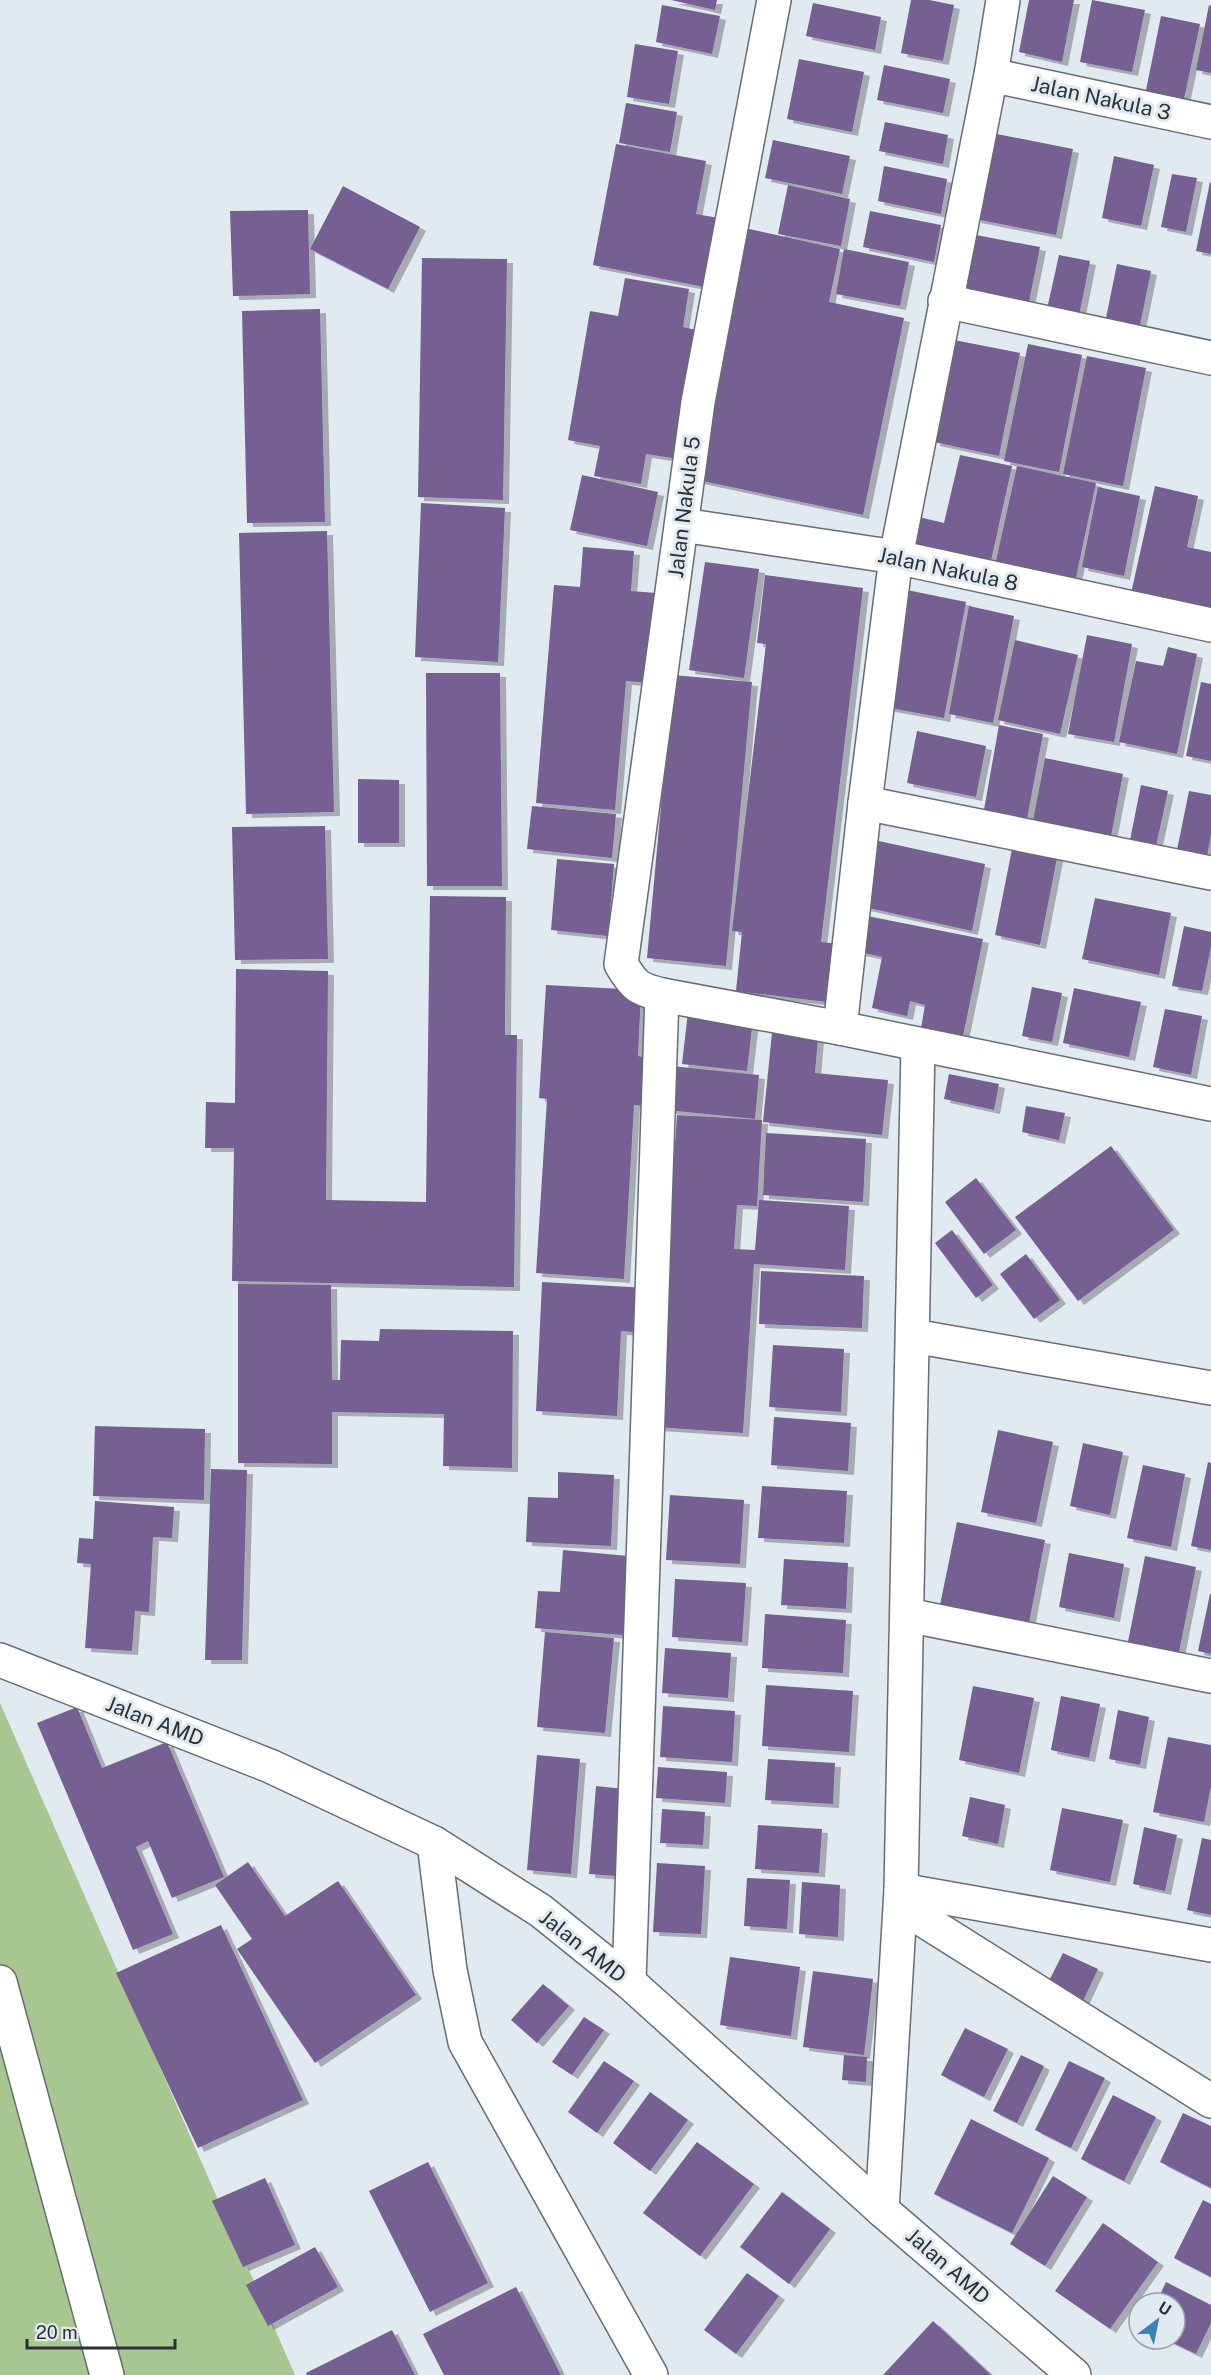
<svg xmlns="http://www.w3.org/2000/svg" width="1211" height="2375" font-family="'Public Sans',sans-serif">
  <defs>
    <filter id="shadow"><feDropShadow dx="6" dy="4" stdDeviation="0" flood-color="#0004"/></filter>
  </defs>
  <rect width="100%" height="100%" fill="#e1e9f1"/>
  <path fill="#a7c690" d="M 0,1703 L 295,2375 L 0,2375 Z"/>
  <g fill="#765f92" filter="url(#shadow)">
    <path d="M 671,0 L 717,0 L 715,10 Z"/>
    <path d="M 911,0 L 929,0 L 954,5 L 943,61 L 901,53 Z"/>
    <path d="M 1029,0 L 1074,0 L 1062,62 L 1019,52 Z"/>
    <path d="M 1092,0 L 1145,10 L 1132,72 L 1080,62 Z"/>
    <path d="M 813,3 L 881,17 L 875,50 L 806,36 Z"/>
    <path d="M 662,5 L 720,16 L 712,54 L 656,42 Z"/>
    <path d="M 1209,5 L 1211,6 L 1211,73 L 1196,70 Z"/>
    <path d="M 1161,16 L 1200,24 L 1181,113 L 1143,105 Z"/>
    <path d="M 635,44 L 678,51 L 669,104 L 627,97 Z"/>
    <path d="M 799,59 L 864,72 L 852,132 L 787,119 Z"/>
    <path d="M 884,65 L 950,79 L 943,113 L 877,100 Z"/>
    <path d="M 626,103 L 677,112 L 670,152 L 619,143 Z"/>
    <path d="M 885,122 L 948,135 L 943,164 L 879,151 Z"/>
    <path d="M 992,133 L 1073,149 L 1056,235 L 975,219 Z"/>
    <path d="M 773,140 L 850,156 L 842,194 L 765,178 Z"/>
    <path d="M 616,144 L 706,161 L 696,214 L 718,218 L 704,287 L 593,265 Z"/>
    <path d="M 1114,156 L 1154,165 L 1141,226 L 1102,218 Z"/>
    <path d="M 884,166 L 947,179 L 941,214 L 878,201 Z"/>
    <path d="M 1172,174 L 1197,178 L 1186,232 L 1161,227 Z"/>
    <path d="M 1210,182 L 1211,183 L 1211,254 L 1196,251 Z"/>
    <path d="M 788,185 L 850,199 L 841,246 L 778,234 Z"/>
    <path d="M 343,186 L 420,227 L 388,289 L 310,249 Z"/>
    <path d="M 308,210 L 310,294 L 233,296 L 230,211 Z"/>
    <path d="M 870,211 L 941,225 L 934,262 L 863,247 Z"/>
    <path d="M 745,228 L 840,249 L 829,302 L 904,318 L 863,515 L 693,479 Z"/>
    <path d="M 976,235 L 1040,247 L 1027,312 L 963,299 Z"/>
    <path d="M 844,249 L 909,262 L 900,306 L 836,294 Z"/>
    <path d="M 1059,255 L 1090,261 L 1079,316 L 1047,309 Z"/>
    <path d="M 422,258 L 507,259 L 503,500 L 418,497 Z"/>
    <path d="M 1117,264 L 1151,271 L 1139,330 L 1105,323 Z"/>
    <path d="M 625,278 L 689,289 L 683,327 L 701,331 L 679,459 L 646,454 L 641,484 L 594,476 L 600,446 L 568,440 L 590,311 L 618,316 Z"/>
    <path d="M 320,309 L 325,522 L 247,523 L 242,311 Z"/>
    <path d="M 954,340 L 1020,353 L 999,456 L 934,442 Z"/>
    <path d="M 1028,344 L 1082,355 L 1059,472 L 1004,461 Z"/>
    <path d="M 1087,356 L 1146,368 L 1123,486 L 1063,474 Z"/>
    <path d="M 960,455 L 1012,466 L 989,570 L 910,552 L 919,517 L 944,523 Z"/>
    <path d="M 1017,466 L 1096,483 L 1074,587 L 994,570 Z"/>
    <path d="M 582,475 L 658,492 L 647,546 L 570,530 Z"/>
    <path d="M 1155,486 L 1198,496 L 1187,547 L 1211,552 L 1211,616 L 1130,598 Z"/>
    <path d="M 1098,487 L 1140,496 L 1124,576 L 1082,567 Z"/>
    <path d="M 421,503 L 505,508 L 498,662 L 415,657 Z"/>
    <path d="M 327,531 L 334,812 L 246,814 L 239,533 Z"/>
    <path d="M 583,547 L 634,551 L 631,591 L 656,593 L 650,683 L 626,681 L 615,810 L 536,803 L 554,585 L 580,587 Z"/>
    <path d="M 705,562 L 759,569 L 744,678 L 689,670 Z"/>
    <path d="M 765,575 L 863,588 L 821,942 L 840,944 L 834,1003 L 736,991 L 742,932 L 732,931 L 766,644 L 757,643 Z"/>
    <path d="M 902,589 L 966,602 L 944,718 L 879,706 Z"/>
    <path d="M 969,606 L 1014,616 L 993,723 L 949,714 Z"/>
    <path d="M 1087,635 L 1132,644 L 1114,742 L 1068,734 Z"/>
    <path d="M 1015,640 L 1078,655 L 1060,734 L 998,720 Z"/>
    <path d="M 1168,647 L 1197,654 L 1177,754 L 1119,742 L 1136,661 L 1163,666 Z"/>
    <path d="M 426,673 L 500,673 L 502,886 L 427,886 Z"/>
    <path d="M 673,675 L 752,682 L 726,966 L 647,958 Z"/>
    <path d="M 1201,682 L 1211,684 L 1211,761 L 1186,756 Z"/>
    <path d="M 999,725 L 1043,734 L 1027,819 L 984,810 Z"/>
    <path d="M 917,731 L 986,746 L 976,797 L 907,783 Z"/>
    <path d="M 1045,758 L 1123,774 L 1110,841 L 1032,826 Z"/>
    <path d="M 358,779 L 399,780 L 399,843 L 358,843 Z"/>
    <path d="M 1141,785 L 1168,791 L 1156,846 L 1130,840 Z"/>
    <path d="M 1189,791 L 1211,795 L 1211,835 L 1207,856 L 1177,850 Z"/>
    <path d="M 532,806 L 616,814 L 612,858 L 527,849 Z"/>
    <path d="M 325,826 L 328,959 L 235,960 L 232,827 Z"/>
    <path d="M 874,840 L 985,864 L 972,931 L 860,906 Z"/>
    <path d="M 1013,844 L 1058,853 L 1040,945 L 995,935 Z"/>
    <path d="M 557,859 L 614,864 L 608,936 L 551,930 Z"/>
    <path d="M 430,896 L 506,897 L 505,1035 L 517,1035 L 514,1287 L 232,1281 L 234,1148 L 205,1148 L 206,1102 L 235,1103 L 236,969 L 328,971 L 326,1200 L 426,1202 Z"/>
    <path d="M 1095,898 L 1171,913 L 1159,975 L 1082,959 Z"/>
    <path d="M 867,916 L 983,939 L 963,1036 L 921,1028 L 925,1005 L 910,1001 L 907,1016 L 872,1008 L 882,957 L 860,952 Z"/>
    <path d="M 1184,926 L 1211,932 L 1211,947 L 1202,991 L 1172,986 Z"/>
    <path d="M 546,985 L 641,990 L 638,1056 L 649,1058 L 647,1106 L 634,1105 L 624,1279 L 536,1273 L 547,1099 L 539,1098 Z"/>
    <path d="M 1032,987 L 1062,993 L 1052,1042 L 1022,1036 Z"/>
    <path d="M 1074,988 L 1141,1002 L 1129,1057 L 1063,1043 Z"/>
    <path d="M 1165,1009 L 1202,1016 L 1191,1075 L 1153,1067 Z"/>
    <path d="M 688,1012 L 753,1019 L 747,1071 L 682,1064 Z"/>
    <path d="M 772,1033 L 818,1038 L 815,1073 L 888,1080 L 882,1135 L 763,1122 Z"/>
    <path d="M 671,1066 L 759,1075 L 755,1119 L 667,1110 Z"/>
    <path d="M 949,1074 L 999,1084 L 994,1110 L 944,1099 Z"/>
    <path d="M 1026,1106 L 1065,1113 L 1059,1140 L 1022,1132 Z"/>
    <path d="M 677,1115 L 762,1120 L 757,1206 L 737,1205 L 734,1249 L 755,1250 L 759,1200 L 849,1206 L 845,1270 L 754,1264 L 743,1433 L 656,1427 Z"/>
    <path d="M 766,1133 L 866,1139 L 863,1202 L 763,1195 Z"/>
    <path d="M 1111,1146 L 1174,1230 L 1078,1301 L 1015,1217 Z"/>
    <path d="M 976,1178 L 1016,1230 L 984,1254 L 945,1202 Z"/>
    <path d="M 952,1230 L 993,1285 L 976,1298 L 935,1243 Z"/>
    <path d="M 1026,1254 L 1060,1300 L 1034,1319 L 1000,1274 Z"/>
    <path d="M 761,1271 L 864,1276 L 862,1328 L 759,1324 Z"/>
    <path d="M 542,1282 L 647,1288 L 644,1333 L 621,1331 L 617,1416 L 536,1411 Z"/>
    <path d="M 238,1284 L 331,1285 L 332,1380 L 340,1380 L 341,1340 L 379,1341 L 380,1329 L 513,1331 L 512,1468 L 443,1466 L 444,1414 L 332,1412 L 332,1464 L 238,1463 Z"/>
    <path d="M 773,1345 L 844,1349 L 841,1412 L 769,1407 Z"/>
    <path d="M 774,1417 L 851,1423 L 848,1471 L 771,1465 Z"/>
    <path d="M 95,1426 L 205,1429 L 204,1500 L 93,1496 Z"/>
    <path d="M 998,1430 L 1053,1442 L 1036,1523 L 981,1512 Z"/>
    <path d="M 1083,1443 L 1123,1452 L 1110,1515 L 1070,1506 Z"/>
    <path d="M 1208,1462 L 1211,1463 L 1211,1550 L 1191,1546 Z"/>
    <path d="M 1143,1465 L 1185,1474 L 1171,1547 L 1127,1538 Z"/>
    <path d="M 211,1469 L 247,1470 L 242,1660 L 205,1660 Z"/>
    <path d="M 558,1472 L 614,1475 L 611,1546 L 526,1542 L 528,1497 L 558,1498 Z"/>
    <path d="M 762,1486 L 847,1491 L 844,1543 L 758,1538 Z"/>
    <path d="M 670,1495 L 744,1500 L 740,1564 L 666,1560 Z"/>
    <path d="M 95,1501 L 174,1507 L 172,1538 L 153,1537 L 149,1612 L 135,1611 L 132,1651 L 85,1648 L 91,1564 L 77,1563 L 79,1538 L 93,1539 Z"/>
    <path d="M 957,1522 L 1045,1540 L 1028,1628 L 939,1610 Z"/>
    <path d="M 563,1550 L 628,1556 L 623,1635 L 535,1628 L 538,1591 L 560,1592 Z"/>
    <path d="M 1069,1553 L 1124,1564 L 1114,1618 L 1059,1607 Z"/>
    <path d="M 1145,1556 L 1196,1567 L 1178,1657 L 1127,1647 Z"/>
    <path d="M 784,1559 L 848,1563 L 846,1609 L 781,1605 Z"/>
    <path d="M 675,1579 L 746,1583 L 742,1642 L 672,1637 Z"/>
    <path d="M 1210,1594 L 1211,1594 L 1211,1654 L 1198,1651 Z"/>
    <path d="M 765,1614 L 846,1620 L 843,1673 L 762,1668 Z"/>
    <path d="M 545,1632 L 614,1638 L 605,1733 L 537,1727 Z"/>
    <path d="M 665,1648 L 731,1653 L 728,1698 L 662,1693 Z"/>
    <path d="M 766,1685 L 853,1691 L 849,1752 L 762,1746 Z"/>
    <path d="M 973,1686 L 1034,1698 L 1019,1773 L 959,1760 Z"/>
    <path d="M 1061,1696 L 1100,1704 L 1089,1758 L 1051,1750 Z"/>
    <path d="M 663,1706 L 735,1711 L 732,1762 L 660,1757 Z"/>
    <path d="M 77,1707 L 102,1768 L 167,1742 L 224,1877 L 172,1898 L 148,1841 L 136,1847 L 173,1934 L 133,1950 L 37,1723 Z"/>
    <path d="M 1118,1710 L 1149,1717 L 1140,1765 L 1109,1759 Z"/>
    <path d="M 1168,1737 L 1211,1745 L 1211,1786 L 1204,1822 L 1153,1812 Z"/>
    <path d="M 537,1755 L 580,1759 L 571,1874 L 527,1870 Z"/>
    <path d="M 768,1759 L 835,1763 L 833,1804 L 765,1800 Z"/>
    <path d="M 658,1767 L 727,1772 L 725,1803 L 656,1798 Z"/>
    <path d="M 596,1786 L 624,1789 L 616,1876 L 589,1874 Z"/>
    <path d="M 970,1797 L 1005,1805 L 998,1844 L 962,1836 Z"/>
    <path d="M 1062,1808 L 1123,1820 L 1110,1882 L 1050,1870 Z"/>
    <path d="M 662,1809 L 705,1812 L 703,1845 L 660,1843 Z"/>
    <path d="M 758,1825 L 822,1829 L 819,1873 L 755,1869 Z"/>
    <path d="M 1144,1827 L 1177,1835 L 1165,1891 L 1133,1884 Z"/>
    <path d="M 1202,1838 L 1211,1840 L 1211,1915 L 1187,1910 Z"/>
    <path d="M 248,1862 L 285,1916 L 338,1881 L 416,1995 L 315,2063 L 237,1949 L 252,1939 L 215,1885 Z"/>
    <path d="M 657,1863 L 705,1866 L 701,1934 L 653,1932 Z"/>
    <path d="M 747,1878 L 790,1880 L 787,1929 L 744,1926 Z"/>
    <path d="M 802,1882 L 840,1885 L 838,1937 L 799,1934 Z"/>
    <path d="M 221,1925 L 303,2100 L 198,2148 L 116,1973 Z"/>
    <path d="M 1063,1953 L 1098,1969 L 1083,2001 L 1047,1985 Z"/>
    <path d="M 730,1957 L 800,1967 L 791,2036 L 720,2025 Z"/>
    <path d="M 813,1971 L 873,1979 L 864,2055 L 803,2047 Z"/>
    <path d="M 543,1984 L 569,2006 L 537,2043 L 511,2020 Z"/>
    <path d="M 584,2017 L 604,2030 L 572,2075 L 552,2062 Z"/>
    <path d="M 965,2028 L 1008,2049 L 984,2097 L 941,2075 Z"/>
    <path d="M 844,2055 L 867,2057 L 866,2082 L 842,2080 Z"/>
    <path d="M 1021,2055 L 1044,2066 L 1017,2123 L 993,2111 Z"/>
    <path d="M 604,2061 L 634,2081 L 597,2133 L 568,2112 Z"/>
    <path d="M 1069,2061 L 1105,2078 L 1071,2148 L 1035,2130 Z"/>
    <path d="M 650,2092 L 688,2120 L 650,2171 L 613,2143 Z"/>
    <path d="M 1113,2095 L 1156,2117 L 1124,2181 L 1081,2159 Z"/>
    <path d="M 1183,2113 L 1211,2126 L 1211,2188 L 1160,2162 Z"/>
    <path d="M 971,2119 L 1049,2158 L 1012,2233 L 934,2194 Z"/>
    <path d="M 697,2142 L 754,2184 L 700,2256 L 643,2213 Z"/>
    <path d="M 428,2162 L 488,2283 L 430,2312 L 369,2191 Z"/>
    <path d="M 1053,2176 L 1087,2197 L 1045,2266 L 1010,2244 Z"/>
    <path d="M 265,2178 L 295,2245 L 243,2267 L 212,2201 Z"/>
    <path d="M 782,2192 L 830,2229 L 789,2284 L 740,2247 Z"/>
    <path d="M 1203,2200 L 1211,2204 L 1211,2277 L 1174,2258 Z"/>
    <path d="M 1103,2223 L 1158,2262 L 1110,2329 L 1055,2291 Z"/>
    <path d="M 315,2247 L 338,2287 L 268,2326 L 246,2285 Z"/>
    <path d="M 747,2273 L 779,2296 L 736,2354 L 704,2330 Z"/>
    <path d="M 1166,2282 L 1211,2305 L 1211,2323 L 1196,2354 L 1165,2339 L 1175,2339 L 1175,2303 L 1156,2303 Z"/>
    <path d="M 516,2287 L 561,2375 L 444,2375 L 423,2334 Z"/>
    <path d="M 933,2321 L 991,2375 L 883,2375 Z"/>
    <path d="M 392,2330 L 415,2375 L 307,2375 L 306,2373 Z"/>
  </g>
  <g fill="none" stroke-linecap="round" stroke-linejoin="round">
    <g stroke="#666d74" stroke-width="36">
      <g id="street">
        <path d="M 774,0 L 698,402 L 621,964 C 634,986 638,989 662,995 L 840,1028 L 1211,1104"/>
        <path d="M 991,75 L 1211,122"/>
        <path d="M 945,301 L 1211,358"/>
        <path d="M 682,525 L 896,557 L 1211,625"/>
        <path d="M 865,803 L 1211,873"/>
        <path d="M 840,1028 L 865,803 L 896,557 L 991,75 L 1003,0"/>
        <path d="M 913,1336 L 1211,1388"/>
        <path d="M 907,1615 L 1211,1676"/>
        <path d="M 434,1843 L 450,1970 L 465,2042 L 651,2375"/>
        <path d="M 901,1890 L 1211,1945"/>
        <path d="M 901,1906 L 1211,2101"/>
        <path d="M 0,1982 L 107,2375"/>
        <path d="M 629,1982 L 662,995"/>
        <path d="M 882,2210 L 901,1890 L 918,1045"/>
      </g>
    </g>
    <g stroke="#666d74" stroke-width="36">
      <path id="secondary" d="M 0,1660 L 270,1766 L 434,1843 L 541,1911 L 629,1982 L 882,2210 L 1074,2375"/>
    </g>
    <use href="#street" stroke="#fff" stroke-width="33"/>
    <use href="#secondary" stroke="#fff" stroke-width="33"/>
  </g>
  <g text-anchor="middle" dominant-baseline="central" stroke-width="6" stroke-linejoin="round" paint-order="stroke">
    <g font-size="21" fill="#2e3134" stroke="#e1e9f1">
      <text transform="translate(1101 98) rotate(12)">Jalan Nakula 3</text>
      <text transform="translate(684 507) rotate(-83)">Jalan Nakula 5</text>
      <text transform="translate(948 569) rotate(12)">Jalan Nakula 8</text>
      <text transform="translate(155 1721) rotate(21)">Jalan AMD</text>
      <text transform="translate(583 1946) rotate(38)">Jalan AMD</text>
      <text transform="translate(948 2266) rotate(41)">Jalan AMD</text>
    </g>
  </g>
  <g transform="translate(1157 2321) rotate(32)"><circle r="28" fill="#e1e9f1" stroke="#999fa5" stroke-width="1.5"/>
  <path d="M0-4.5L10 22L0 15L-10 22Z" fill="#3a82b6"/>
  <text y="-9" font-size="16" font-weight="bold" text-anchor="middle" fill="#2e3134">U</text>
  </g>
  <path d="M27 2339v9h148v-9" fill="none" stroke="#2e3134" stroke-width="3"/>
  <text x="36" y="2339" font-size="18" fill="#2e3134" stroke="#e1e9f1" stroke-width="4.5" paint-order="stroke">20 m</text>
</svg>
